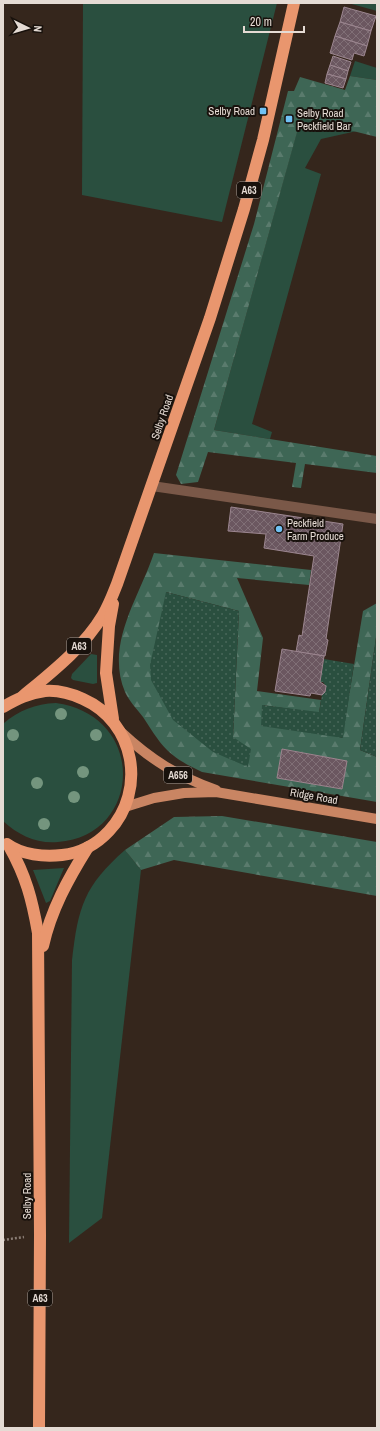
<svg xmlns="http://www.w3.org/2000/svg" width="380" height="1431" font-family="'Archivo Narrow',sans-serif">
  <defs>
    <pattern id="forest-firs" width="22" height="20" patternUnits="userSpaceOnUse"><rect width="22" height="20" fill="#3e6655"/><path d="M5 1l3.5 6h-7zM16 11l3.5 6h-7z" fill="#5a7b6d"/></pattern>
    <pattern id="garden-dots" width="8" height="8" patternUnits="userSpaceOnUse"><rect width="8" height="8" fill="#2a4f3f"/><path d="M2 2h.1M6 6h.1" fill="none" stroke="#49685a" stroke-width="1.8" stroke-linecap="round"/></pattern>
    <pattern id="building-cross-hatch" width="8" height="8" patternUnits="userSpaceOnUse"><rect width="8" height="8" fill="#6b5760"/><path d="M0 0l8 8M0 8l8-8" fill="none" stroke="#806f76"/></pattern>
  </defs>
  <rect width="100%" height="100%" fill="#35261c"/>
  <g fill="#2a4f3f">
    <path d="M 83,3 L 277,3 L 222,222 L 82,195 Z"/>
    <path d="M 348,3 L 377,3 L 377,11 Z"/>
    <path d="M 355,61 L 377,68 L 377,80 L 350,76 Z"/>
    <path d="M 301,117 L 357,131 L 321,139 L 305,168 L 321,174 L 252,424 L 272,432 L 270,439 L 214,430 Z"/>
    <path d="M 91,654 L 97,655 L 97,683 L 93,684 L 73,680 L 71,678 L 72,674 Z"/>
    <path d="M 56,703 C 148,716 142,836 58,842 C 37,844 18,835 3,821 L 3,724 C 19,710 35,704 56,703 Z"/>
    <path d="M 125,850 L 141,870 L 102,1218 L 69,1243 L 72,960 C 78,907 84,886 125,850 Z"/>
    <path d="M 64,868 L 50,901 L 46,903 L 33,870 Z"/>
  </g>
  <g fill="url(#forest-firs)" fill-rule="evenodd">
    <path d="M 350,76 L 377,80 L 377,137 L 301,118 L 214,430 L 377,456 L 377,473 L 305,464 L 301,488 L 292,487 L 296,463 L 208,452 L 198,482 L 181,484 L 176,475 L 254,224 L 288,91 L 294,91 L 300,77 L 345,90 Z"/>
    <path d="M 154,553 L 311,570 L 309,585 L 237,578 L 263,638 L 257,691 L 321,700 L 319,713 L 262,705 L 342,738 L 363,611 L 377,603 L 377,630 L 360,750 L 377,757 L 377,802 L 202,772 C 168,756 163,748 143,717 C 137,709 129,701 125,692 C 105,644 139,598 154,553 ZM 166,592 L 239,611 L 233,737 ZM 282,749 L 347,761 L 342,789 L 277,778 Z"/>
    <path d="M 222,816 L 377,842 L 377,896 L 174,860 L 141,870 L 125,850 L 174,817 Z"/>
  </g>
  <g fill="url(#garden-dots)">
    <path d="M 166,592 L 239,611 L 233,737 L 251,749 L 248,767 L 213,752 L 173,720 L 151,680 L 150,665 Z"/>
    <path d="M 377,630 L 377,757 L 360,750 Z"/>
    <path d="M 324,659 L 354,664 L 343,738 L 261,726 L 262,705 L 319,712 L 322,695 L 325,692 L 326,686 L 323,682 L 320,682 Z"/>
  </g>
  <g fill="url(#building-cross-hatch)" stroke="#9c8690">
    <path d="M 344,7 L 376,16 L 371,31 L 340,22 Z"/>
    <path d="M 340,22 L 371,31 L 367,46 L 335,36 Z"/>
    <path d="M 335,36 L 367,46 L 364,56 L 354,53 L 352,60 L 330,53 Z"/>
    <path d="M 333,56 L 351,62 L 348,71 L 330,65 Z"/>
    <path d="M 330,65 L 348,71 L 346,79 L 327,74 Z"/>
    <path d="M 327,74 L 346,79 L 343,88 L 325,83 Z"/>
    <path d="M 231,507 L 343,524 L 326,639 L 328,640 L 325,656 L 296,652 L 299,635 L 302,636 L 314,556 L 264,548 L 266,534 L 228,531 Z"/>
    <path d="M 282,649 L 324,656 L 320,682 L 326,686 L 325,692 L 322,695 L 311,693 L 310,696 L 275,691 Z"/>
    <path d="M 282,749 L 347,761 L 342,789 L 277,778 Z"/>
  </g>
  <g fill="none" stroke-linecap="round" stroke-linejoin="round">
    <path stroke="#897c74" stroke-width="2.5" stroke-dasharray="2 2" stroke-linecap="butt" d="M 3,1240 L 24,1237"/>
    <path stroke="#7a5848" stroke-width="10" d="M 152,486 L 377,519"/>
    <g stroke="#c98563" stroke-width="10">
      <path d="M 121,732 C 151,760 177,776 216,790"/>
      <path d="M 125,807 L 154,798 L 184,793 L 216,792 L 377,819"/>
    </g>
    <g stroke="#e9966e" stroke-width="12">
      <path d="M 23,696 C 52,672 84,647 103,615 C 109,605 113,594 117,584 L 210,318 L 244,209 L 263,140 L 294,3"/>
      <path d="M 3,707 C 17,699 29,693 45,691 C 58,690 72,694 83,699 C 135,722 147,790 109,831 C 97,844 80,853 62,855 C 44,857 22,855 7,844"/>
      <path d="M 113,719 L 106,673 L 109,626 L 113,604"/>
      <path d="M 9,846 C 26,876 32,899 38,933 L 40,1235 L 39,1428"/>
      <path d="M 43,946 C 51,910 68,879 88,847"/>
    </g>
  </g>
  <g fill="#74957e">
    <circle cx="61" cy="714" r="6"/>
    <circle cx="13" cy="735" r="6"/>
    <circle cx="96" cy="735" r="6"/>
    <circle cx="83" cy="772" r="6"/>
    <circle cx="37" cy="783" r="6"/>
    <circle cx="74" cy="797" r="6"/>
    <circle cx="44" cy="824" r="6"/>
  </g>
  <g fill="#70c1f4" stroke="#18110c" stroke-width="1.5">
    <rect x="259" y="107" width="8" height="8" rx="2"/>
    <rect x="285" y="115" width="8" height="8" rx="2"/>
    <circle cx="279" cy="529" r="4"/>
  </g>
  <g text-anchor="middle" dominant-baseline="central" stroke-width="4" stroke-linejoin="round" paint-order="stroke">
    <g fill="#18110c" stroke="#a89e98" stroke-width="1">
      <rect x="237" y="182" width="24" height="16" rx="3"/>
      <rect x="67" y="638" width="24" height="16" rx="3"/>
      <rect x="164" y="767" width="28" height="16" rx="3"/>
      <rect x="28" y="1290" width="24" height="16" rx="3"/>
    </g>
    <g font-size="10" font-weight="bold" fill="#e5dbd4">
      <text x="249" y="190">A63</text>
      <text x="79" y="646">A63</text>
      <text x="178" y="775">A656</text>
      <text x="40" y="1298">A63</text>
    </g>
    <g font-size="11" fill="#e5dbd4" stroke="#18110c" text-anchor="start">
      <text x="255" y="111" text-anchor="end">Selby Road</text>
      <text x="297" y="113">Selby Road<tspan x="297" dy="13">Peckfield Bar</tspan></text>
      <text x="287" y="523">Peckfield<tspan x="287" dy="13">Farm Produce</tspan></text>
    </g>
    <g font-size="11" fill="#e5dbd4" stroke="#18110c">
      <text transform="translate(162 417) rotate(-71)">Selby Road</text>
      <text transform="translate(314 796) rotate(10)">Ridge Road</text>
      <text transform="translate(27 1196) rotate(-90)">Selby Road</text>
    </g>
  </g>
  <rect width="380" height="1431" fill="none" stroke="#e5dbd4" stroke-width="8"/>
  <g transform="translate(28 28) rotate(95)" stroke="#18110c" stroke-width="3" paint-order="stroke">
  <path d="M0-3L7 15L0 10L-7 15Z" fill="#e5dbd4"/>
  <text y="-6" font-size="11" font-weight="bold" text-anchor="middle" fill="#e5dbd4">N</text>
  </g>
  <path d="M244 26v6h60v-6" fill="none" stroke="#e5dbd4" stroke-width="2"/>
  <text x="250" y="26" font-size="12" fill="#e5dbd4" stroke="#18110c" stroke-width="3" paint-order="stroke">20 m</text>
</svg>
